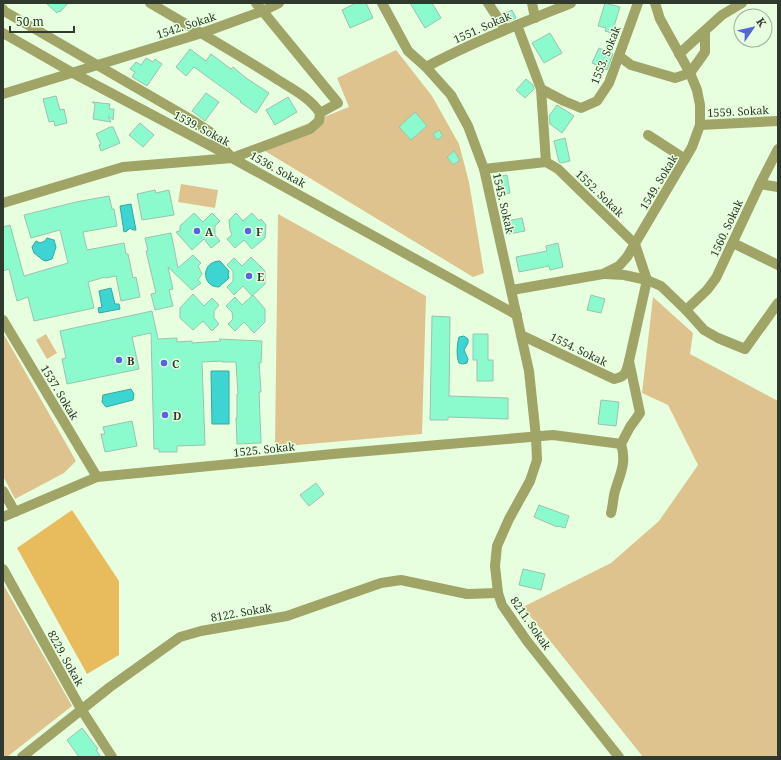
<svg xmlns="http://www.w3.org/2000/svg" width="781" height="760" font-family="'Noto Serif',serif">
  <rect width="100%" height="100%" fill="#e7ffdf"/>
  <g fill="#dec38f">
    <path d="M 396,50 L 432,96 L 459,144 L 469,182 L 484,273 L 473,277 L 265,151 L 279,135 L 349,107 L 337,78 Z"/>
    <path d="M 181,184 L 218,190 L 215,208 L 178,202 Z"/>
    <path d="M 278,214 L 426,296 L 422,434 L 275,447 Z"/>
    <path d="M 653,297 L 693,333 L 690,354 L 778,401 L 778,754 L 775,757 L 643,757 L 523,607 L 611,563 L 659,521 L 698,465 L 668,405 L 642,393 Z"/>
    <path d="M 3,333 L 76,461 L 64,473 L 15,499 L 3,476 Z"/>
    <path d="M 46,334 L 57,353 L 47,359 L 36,340 Z"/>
    <path d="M 3,584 L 72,706 L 7,757 L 3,757 Z"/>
  </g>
  <path fill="#e8bb5d" d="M 72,510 L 119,581 L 119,655 L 87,674 L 17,548 Z"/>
  <g fill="#3cd5d1" stroke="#38a6a0">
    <path d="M 131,204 L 136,230 L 133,230 L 130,228 L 127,231 L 124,232 L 120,206 Z"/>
    <path d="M 47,238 L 54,240 L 56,247 L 52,259 L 46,261 L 43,260 L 34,253 L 32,247 L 36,241 L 40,243 L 45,241 Z"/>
    <path d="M 220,261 L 229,271 L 228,275 L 229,278 L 219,287 C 201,287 201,261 220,261 Z"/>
    <path d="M 111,288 L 115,304 L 119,304 L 120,309 L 99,313 L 98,308 L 102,307 L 99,291 Z"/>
    <path d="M 464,336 L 468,339 L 468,343 L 464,350 L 468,359 L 467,363 L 463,364 L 459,363 C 456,356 457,344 459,337 Z"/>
    <path d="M 211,371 L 229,371 L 229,424 L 212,424 Z"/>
    <path d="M 131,389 L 134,394 L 133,400 L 106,407 L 102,402 L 103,395 Z"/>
  </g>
  <g fill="#8bfbcd" stroke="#9bc2b0">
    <path d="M 46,3 L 68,3 L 60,12 L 59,11 L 57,13 Z"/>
    <path d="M 356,3 L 366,3 L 373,18 L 350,28 L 342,10 Z"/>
    <path d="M 410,3 L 432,3 L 441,18 L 425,28 Z"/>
    <path d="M 605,3 L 620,7 L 612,33 L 605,31 L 606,28 L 598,26 Z"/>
    <path d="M 512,10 L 516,18 L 508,22 L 503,14 Z"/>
    <path d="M 550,33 L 562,53 L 544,63 L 532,43 Z"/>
    <path d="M 599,48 L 613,54 L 607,70 L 592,63 Z"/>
    <path d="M 190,49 L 206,61 L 211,54 L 231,69 L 233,67 L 246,78 L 269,93 L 256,113 L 240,102 L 241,101 L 194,67 L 186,76 L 176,67 Z"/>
    <path d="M 146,58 L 153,62 L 155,59 L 162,64 L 147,86 L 132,77 L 135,72 L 130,69 L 136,62 L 141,65 Z"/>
    <path d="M 526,79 L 533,85 L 534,89 L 525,98 L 516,90 Z"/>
    <path d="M 206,93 L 219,102 L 205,121 L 192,111 Z"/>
    <path d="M 56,96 L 60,110 L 64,109 L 67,123 L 55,126 L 54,121 L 49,122 L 43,99 Z"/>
    <path d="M 288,97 L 297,112 L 275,125 L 266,110 Z"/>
    <path d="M 92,102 L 110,104 L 109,109 L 114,109 L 113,120 L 108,116 L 111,122 L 93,119 L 95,104 Z"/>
    <path d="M 557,105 L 574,116 L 562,133 L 550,124 L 549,116 Z"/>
    <path d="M 415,112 L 427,126 L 411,140 L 399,127 Z"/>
    <path d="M 140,123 L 154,135 L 143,147 L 129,135 Z"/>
    <path d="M 110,127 L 113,127 L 120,143 L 101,151 L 99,145 L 101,144 L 96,134 Z"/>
    <path d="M 439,130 L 443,136 L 437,140 L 433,134 Z"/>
    <path d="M 565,138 L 570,161 L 561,163 L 559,162 L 554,141 Z"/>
    <path d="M 454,151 L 460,160 L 453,165 L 447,157 Z"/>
    <path d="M 507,175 L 510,193 L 499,195 L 495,177 Z"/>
    <path d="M 155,190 L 156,193 L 169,190 L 174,215 L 142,220 L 137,194 Z"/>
    <path d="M 109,196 L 112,209 L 114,209 L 117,226 L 83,232 L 87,250 L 124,243 L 126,254 L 128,254 L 133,278 L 136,277 L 140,297 L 121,301 L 116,276 L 105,278 L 105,277 L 88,282 L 94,308 L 34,321 L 28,297 L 17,301 L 9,269 L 3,271 L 3,227 L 10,225 L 24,276 L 68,263 L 60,230 L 31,238 L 24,215 L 76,202 Z"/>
    <path d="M 194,213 L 203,222 L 212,213 L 220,221 L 215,226 L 215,235 L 220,241 L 211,248 L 204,239 L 192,250 L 176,232 L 180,231 L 180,226 Z"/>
    <path d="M 236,213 L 243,221 L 252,213 L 259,221 L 261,219 L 266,225 L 265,238 L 252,249 L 244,240 L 235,248 L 227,239 L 232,235 L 230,230 L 229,220 Z"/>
    <path d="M 522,218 L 525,231 L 509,234 L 507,221 Z"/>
    <path d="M 171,233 L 178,268 L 193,255 L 201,263 L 198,266 L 202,274 L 198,280 L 201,283 L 192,290 L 168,267 L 173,289 L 169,290 L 173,306 L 155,310 L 151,294 L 156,293 L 146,251 L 148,251 L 145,238 Z"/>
    <path d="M 558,243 L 563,267 L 550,270 L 549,266 L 519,272 L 516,257 L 547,251 L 546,246 Z"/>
    <path d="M 251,257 L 265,271 L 265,284 L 252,296 L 243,286 L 234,295 L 227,287 L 233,281 L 233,271 L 227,265 L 234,258 L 242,266 Z"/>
    <path d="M 193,294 L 204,306 L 212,298 L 219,305 L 214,311 L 214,318 L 219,324 L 212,331 L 203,321 L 193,330 L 180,318 L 180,308 Z"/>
    <path d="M 253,295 L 265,309 L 265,322 L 254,333 L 244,322 L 235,331 L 228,324 L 233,319 L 232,312 L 226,306 L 235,297 L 242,305 Z"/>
    <path d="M 591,295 L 605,299 L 601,313 L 587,310 Z"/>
    <path d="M 152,311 L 158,339 L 177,338 L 177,342 L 192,341 L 192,343 L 221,341 L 219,339 L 262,341 L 261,363 L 259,363 L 261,392 L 259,392 L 261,443 L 237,444 L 236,418 L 237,418 L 237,394 L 238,394 L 236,362 L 222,362 L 222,361 L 202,362 L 205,445 L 177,446 L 177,452 L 159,452 L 159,449 L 154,449 L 151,333 L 132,337 L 139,369 L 67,384 L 62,359 L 66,358 L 60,331 Z"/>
    <path d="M 432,316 L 450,317 L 449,396 L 508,398 L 508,419 L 448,417 L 448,420 L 430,420 Z"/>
    <path d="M 473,334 L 488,334 L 488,360 L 493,360 L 493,381 L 477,381 L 477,360 L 473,360 Z"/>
    <path d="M 601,400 L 619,402 L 616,426 L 598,424 Z"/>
    <path d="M 132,421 L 137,446 L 105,452 L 101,434 L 105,434 L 103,427 Z"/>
    <path d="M 316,483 L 324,494 L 309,506 L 300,495 Z"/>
    <path d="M 539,505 L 569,516 L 565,528 L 558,526 L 557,527 L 534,517 Z"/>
    <path d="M 523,569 L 545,574 L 541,590 L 519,585 Z"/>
    <path d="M 82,728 L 98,749 L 96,750 L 101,757 L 79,757 L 67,740 Z"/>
  </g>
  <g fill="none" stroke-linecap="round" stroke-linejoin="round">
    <g stroke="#a0a466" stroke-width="10">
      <path d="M 150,3 C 191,27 232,51 272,76 C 288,87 309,96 320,113 L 319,121 L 310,129 L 232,158"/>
      <path d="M 256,3 L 338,103 L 320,113"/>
      <path d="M 382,3 L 408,51 L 426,67 L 451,95 L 468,126 L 484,169 L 529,371 L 536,437 L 537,460 L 530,481 L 509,519 L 497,546 L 495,566 L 498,593 L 502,605 L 527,641 L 619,757"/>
      <path d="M 488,3 L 505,29"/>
      <path d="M 532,3 L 535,18"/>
      <path d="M 3,9 L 4,11 L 192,120 L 210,132 L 232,158"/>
      <path d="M 3,33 L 73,73 L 226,154"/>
      <path d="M 679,54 L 722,15 L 742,3"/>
      <path d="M 619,56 L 631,65 L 675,78 L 690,73 L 705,52 L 705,31"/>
      <path d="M 426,67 C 473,42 522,23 571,3"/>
      <path d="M 541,89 L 564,101 L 581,108 L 597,101 L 609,83 L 638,3"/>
      <path d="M 3,94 L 202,33 L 263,11 L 279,3"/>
      <path d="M 700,125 L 778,121"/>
      <path d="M 648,135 L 685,159"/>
      <path d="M 546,162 L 558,169 L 635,244 L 647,280 L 661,286 L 686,310 L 704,330 L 718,338 L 745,349 L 778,303"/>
      <path d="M 484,169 L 546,162 L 541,89 L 517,25"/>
      <path d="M 760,184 L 778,187"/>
      <path d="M 3,203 L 123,167 L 232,158 L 517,315"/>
      <path d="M 733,243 L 778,265"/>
      <path d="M 512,290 L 603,274 L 619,266 L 627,257 L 692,147 L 700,125 L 700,105 L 697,90 L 690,73 L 660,19 L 655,3"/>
      <path d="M 686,310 L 707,290 L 716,278 L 760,184 L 778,149"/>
      <path d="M 3,320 L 97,477"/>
      <path d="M 521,335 L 614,379 C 626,377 626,372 629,361 L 647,280 L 624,275 L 605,274"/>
      <path d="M 3,491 L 15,512"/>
      <path d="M 611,513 C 613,506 613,498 615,491 C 620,474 627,463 621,444"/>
      <path d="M 3,517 L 97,477 L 333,454 L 553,435 L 621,444 L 630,427 L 640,413 L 629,361"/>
      <path d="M 3,569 L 81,709 L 112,757"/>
      <path d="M 22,757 L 110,687 L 180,637 L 201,631 L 287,616 L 381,583 L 401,580 L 467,594 L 498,593"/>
    </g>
  </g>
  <g fill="#5665dc" stroke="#e7ffdf" stroke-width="1.5">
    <circle cx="197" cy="231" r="4"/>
    <circle cx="248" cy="231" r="4"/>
    <circle cx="249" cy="276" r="4"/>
    <circle cx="119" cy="360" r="4"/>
    <circle cx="164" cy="363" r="4"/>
    <circle cx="165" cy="415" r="4"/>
  </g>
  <g text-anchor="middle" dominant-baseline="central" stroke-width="3" stroke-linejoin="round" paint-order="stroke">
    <g font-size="11" fill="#30392d" stroke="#e7ffdf">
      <text transform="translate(186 25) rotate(-18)">1542. Sokak</text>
      <text transform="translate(482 27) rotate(-24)">1551. Sokak</text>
      <text transform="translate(605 55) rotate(-68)">1553. Sokak</text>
      <text transform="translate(738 111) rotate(-3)">1559. Sokak</text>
      <text transform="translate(202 128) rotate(28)">1539. Sokak</text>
      <text transform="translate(278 169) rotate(29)">1536. Sokak</text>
      <text transform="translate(658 182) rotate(-59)">1549. Sokak</text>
      <text transform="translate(600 193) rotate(44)">1552. Sokak</text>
      <text transform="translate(504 203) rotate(77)">1545. Sokak</text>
      <text transform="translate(726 228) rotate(-65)">1560. Sokak</text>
      <text transform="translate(579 349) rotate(26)">1554. Sokak</text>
      <text transform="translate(60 392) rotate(59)">1537. Sokak</text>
      <text transform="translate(264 449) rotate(-6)">1525. Sokak</text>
      <text transform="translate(241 612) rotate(-10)">8122. Sokak</text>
      <text transform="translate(531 623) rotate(55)">8211. Sokak</text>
      <text transform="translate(66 658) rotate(61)">8229. Sokak</text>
    </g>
    <g font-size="11" font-weight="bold" fill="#30392d" stroke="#e7ffdf" text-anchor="start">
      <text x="205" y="231">A</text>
      <text x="256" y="231">F</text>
      <text x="257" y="276">E</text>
      <text x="127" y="360">B</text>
      <text x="172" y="363">C</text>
      <text x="173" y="415">D</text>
    </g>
  </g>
  <rect width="781" height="760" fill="none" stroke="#30392d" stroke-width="8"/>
  <g transform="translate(753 28) rotate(56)"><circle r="19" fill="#e7ffdf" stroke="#9eb098"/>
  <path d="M0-3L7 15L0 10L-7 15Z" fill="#5665dc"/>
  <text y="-6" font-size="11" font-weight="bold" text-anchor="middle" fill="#30392d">K</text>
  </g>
  <path d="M10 26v6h64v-6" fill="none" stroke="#30392d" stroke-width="2"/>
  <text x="16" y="26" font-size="12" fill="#30392d" stroke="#e7ffdf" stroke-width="3" paint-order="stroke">50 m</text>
</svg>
